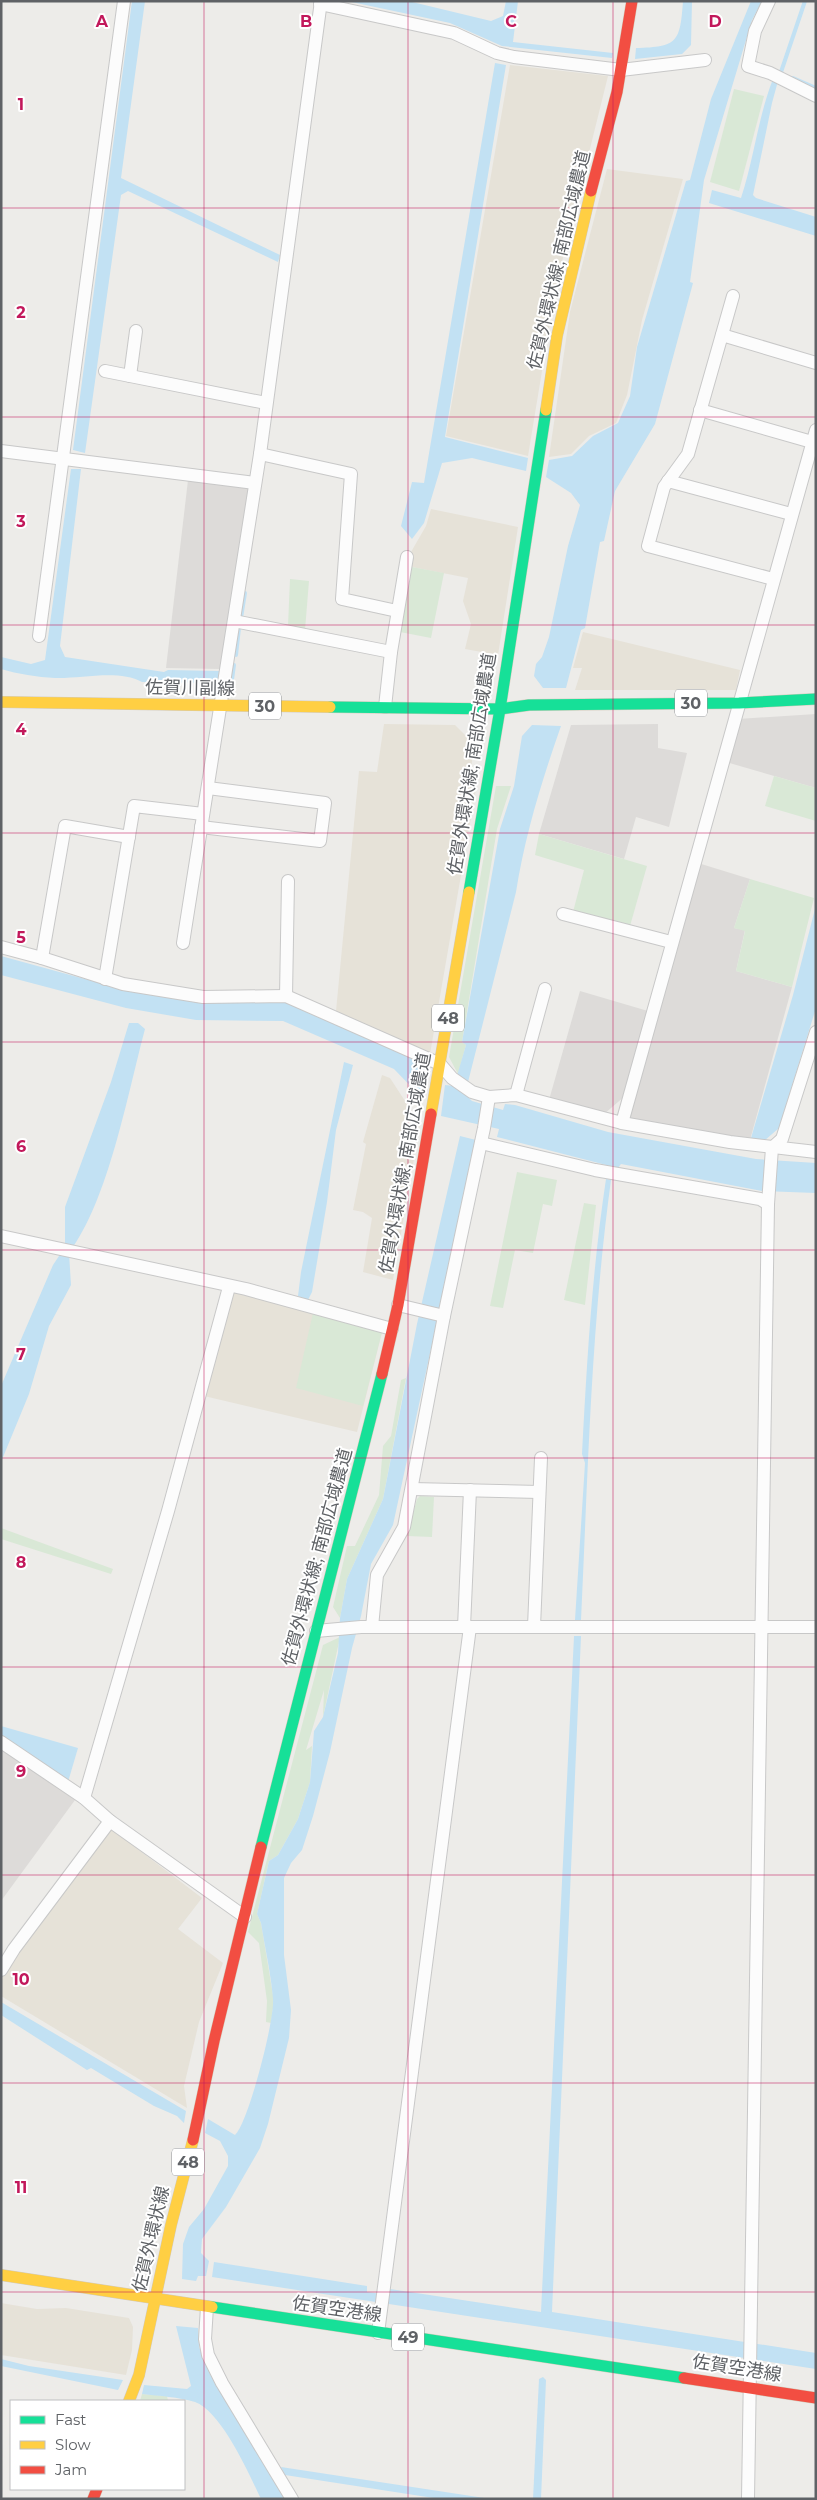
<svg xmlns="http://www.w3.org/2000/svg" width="817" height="2500" font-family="Montserrat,'Noto Sans JP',sans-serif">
  <rect width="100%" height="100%" fill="#edece9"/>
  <g fill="#e6e2d8">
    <path d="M 510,65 L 608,76 L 556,286 L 528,456 L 446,436 Z"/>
    <path d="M 607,169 L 683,179 L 642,320 L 627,395 L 616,423 L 589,436 L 571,454 L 549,457 L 570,312 Z"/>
    <path d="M 431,509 L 518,527 L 498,655 L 465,649 L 471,624 L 463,601 L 468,578 L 412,567 L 411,552 L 426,526 Z"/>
    <path d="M 583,632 L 740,670 L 736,690 L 575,690 L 582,668 L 573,668 Z"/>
    <path d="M 384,724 L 455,725 L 474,744 L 470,779 L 477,783 L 430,1054 L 336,1011 L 359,771 L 377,772 Z"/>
    <path d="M 382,1075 L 390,1078 L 420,1124 L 393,1280 L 363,1272 L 372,1218 L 363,1212 L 353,1210 L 366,1144 L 363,1142 Z"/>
    <path d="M 233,1291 L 382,1332 L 357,1432 L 204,1396 Z"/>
    <path d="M 110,1828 L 202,1898 L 178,1929 L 223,1963 L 199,2022 L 184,2086 L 187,2108 L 1,1996 L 1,1978 L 15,1954 Z"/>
    <path d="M 1,2303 L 37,2309 L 66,2308 L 129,2318 L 133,2327 L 132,2350 L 126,2375 L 1,2355 Z"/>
  </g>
  <g fill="#dddbd9">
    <path d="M 188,480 L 250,487 L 220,669 L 166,668 Z"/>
    <path d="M 816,714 L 816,788 L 726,762 L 738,719 Z"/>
    <path d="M 658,724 L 658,748 L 687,753 L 669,827 L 636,817 L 624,859 L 539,834 L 571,725 Z"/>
    <path d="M 698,863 L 750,879 L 734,928 L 745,930 L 736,971 L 792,987 L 750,1140 L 628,1119 Z"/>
    <path d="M 580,991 L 648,1011 L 625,1096 L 604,1114 L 549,1100 Z"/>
    <path d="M 1,1749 L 75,1800 L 1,1901 Z"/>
  </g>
  <g fill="#d9e8d6">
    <path d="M 734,89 L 764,96 L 739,191 L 710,182 Z"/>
    <path d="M 412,567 L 444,573 L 431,638 L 400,632 Z"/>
    <path d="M 290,579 L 309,581 L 305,630 L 288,626 Z"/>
    <path d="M 774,776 L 816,788 L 816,821 L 765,806 Z"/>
    <path d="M 496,786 L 511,786 L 497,829 L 462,1042 L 466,1045 L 458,1074 L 449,1057 Z"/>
    <path d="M 539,834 L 647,866 L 630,926 L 573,912 L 584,870 L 535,855 Z"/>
    <path d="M 750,879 L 814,898 L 792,987 L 736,971 L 745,931 L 734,928 Z"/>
    <path d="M 517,1172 L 557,1180 L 552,1206 L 543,1204 L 533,1253 L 515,1250 L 503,1308 L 490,1306 Z"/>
    <path d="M 584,1203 L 596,1205 L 585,1305 L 564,1300 Z"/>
    <path d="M 313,1313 L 382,1332 L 363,1406 L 296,1388 Z"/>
    <path d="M 406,1378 L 383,1499 L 347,1579 L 340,1618 L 333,1607 L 347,1546 L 355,1546 L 379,1495 L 383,1446 L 391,1436 L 401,1380 Z"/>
    <path d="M 420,1496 L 434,1497 L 432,1537 L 407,1536 L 417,1499 Z"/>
    <path d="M 1,1528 L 113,1569 L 111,1574 L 1,1539 Z"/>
    <path d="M 340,1637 L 323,1717 L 324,1690 L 306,1750 L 312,1746 L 310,1782 L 298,1819 L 278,1855 L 269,1861 L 257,1914 L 261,1923 L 274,2001 L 271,2023 L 266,2022 L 267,2001 L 259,1943 L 248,1932 L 323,1645 Z"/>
    <path d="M 142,2394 L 167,2396 L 168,2401 L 140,2401 Z"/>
  </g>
  <g fill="#c2e1f3">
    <path d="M 132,1 L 145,1 L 121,178 L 280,255 L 278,262 L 128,191 L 121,195 L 85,453 L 73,450 Z"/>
    <path d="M 347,1 L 408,1 L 491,21 L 503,16 L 506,1 L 518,1 L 513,42 L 613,53 L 612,58 L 502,46 L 450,23 Z"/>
    <path d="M 683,1 L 692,1 L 691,45 L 682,54 L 635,59 L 636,48 C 678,47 680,42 683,1 Z"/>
    <path d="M 751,1 L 762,1 L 752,20 L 704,180 L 690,282 L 693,283 L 655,424 L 615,491 L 604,541 L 600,542 L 585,628 L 581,630 L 566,688 L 543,688 L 534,676 L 536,664 L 542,657 L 549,637 L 568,546 L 580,505 L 571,493 L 546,477 L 549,460 L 572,456 L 593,436 L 618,423 L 630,396 L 637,347 L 686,181 L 690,180 L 711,99 Z"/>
    <path d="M 495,63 L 506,65 L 445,437 L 528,458 L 526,471 L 472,458 L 442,463 L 424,523 L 412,539 L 401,526 L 412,482 L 424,483 Z"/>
    <path d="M 773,79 L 778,81 L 772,103 L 753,195 L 756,198 L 816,217 L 816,236 L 709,203 L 712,190 L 741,198 C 754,159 758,117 773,79 Z"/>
    <path d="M 71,469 L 81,469 L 60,646 L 65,657 L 164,672 L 168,670 L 219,671 L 218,683 L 142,682 C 119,669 80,679 55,678 C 37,677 18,674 1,669 L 1,657 L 31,664 L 45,660 Z"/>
    <path d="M 532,725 L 561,726 C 542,780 525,835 516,892 L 465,1094 L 472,1101 L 503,1110 L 505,1104 L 515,1105 L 608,1132 L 756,1159 L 816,1163 L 816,1193 L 762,1191 L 621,1164 L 618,1168 L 497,1137 L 499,1129 L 441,1116 L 445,1085 L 454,1086 L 466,1045 L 462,1042 L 500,829 L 514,786 L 522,736 Z"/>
    <path d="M 816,905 L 816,1008 L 779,1128 L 764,1141 L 751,1138 L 793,995 Z"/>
    <path d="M 1,956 L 125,990 L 195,1002 L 286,1003 L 408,1056 L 428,1073 L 423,1099 L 394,1069 L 283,1021 L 196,1020 L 126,1008 L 1,975 Z"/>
    <path d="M 129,1023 L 138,1023 L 145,1029 C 127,1096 109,1199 69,1253 L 71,1285 L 49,1326 L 29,1394 L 1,1462 L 1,1386 L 53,1265 L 65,1247 L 65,1207 L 111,1082 Z"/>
    <path d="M 344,1062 L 353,1065 L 336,1130 L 327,1202 L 312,1292 L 308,1300 L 298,1296 L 301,1272 Z"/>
    <path d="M 460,1136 L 476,1140 L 393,1525 L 371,1564 L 361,1616 L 352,1648 L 330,1752 L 313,1816 L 302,1850 L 291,1863 L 284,1878 L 284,1955 L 291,2010 L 289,2038 L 268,2124 L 260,2148 L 226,2207 L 202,2239 L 201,2253 L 209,2261 L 206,2276 L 198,2276 L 196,2281 L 182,2279 L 183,2244 L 189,2227 L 204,2209 L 228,2166 L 228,2156 L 220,2141 L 205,2133 L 208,2119 L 235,2135 C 248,2124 275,2019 273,1999 C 271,1974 265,1948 261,1923 L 257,1914 L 269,1861 L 278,1855 L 298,1819 L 310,1782 L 314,1731 L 323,1717 L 338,1653 L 340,1618 L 347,1579 L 383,1499 L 417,1324 Z"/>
    <path d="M 606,1179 L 611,1180 C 591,1326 588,1473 581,1620 L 575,1620 L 585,1463 L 582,1454 C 587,1360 592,1272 606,1179 Z"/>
    <path d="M 574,1636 L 581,1636 L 552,2312 L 816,2353 L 816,2369 L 212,2277 L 214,2262 L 367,2286 L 367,2292 L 389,2295 L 390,2289 L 541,2312 Z"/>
    <path d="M 1,1726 L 78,1748 L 68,1782 L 1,1737 Z"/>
    <path d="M 1,2002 L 186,2111 L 184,2123 L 177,2116 L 154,2106 L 91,2068 L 87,2070 L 1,2015 Z"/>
    <path d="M 176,2326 L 198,2328 L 199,2347 L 210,2374 L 285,2499 L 261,2499 C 249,2474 222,2412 195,2402 C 178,2397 160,2396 142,2394 L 144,2385 L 187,2389 L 191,2386 Z"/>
    <path d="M 1,2359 L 29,2366 L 123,2380 L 118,2390 L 1,2366 Z"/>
    <path d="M 543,2377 L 546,2380 L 541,2499 L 533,2499 L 539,2379 Z"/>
    <path d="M 281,2467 L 491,2499 L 440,2499 L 285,2475 Z"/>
  </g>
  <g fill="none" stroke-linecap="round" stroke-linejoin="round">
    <g stroke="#c2e1f3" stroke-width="4">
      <path d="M 781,72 L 805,1"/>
      <path d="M 793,78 L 816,88"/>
      <path d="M 241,618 L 245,593"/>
      <path d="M 236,655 L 239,628"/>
      <path d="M 231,687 L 234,665"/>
    </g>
    <g stroke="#c8c8c8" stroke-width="14">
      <g id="street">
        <path d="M 769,1 L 755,31 L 748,66 L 770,73 L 816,96"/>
        <path d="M 320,4 L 454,33 L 497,53 L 514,57 L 621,70 L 705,60"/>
        <path d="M 733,296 L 688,454 L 664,487 L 648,546 L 773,579"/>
        <path d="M 722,335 L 816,363"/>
        <path d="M 105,371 L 266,403"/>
        <path d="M 130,376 L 136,331"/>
        <path d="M 700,410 L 812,442"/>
        <path d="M 1,451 L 255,483"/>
        <path d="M 260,454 L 351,474 L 342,599 L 397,611"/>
        <path d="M 668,481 L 791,514"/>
        <path d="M 234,621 L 391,652"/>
        <path d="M 39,636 L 124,1"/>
        <path d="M 385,707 L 391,652 L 407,557"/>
        <path d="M 201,827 L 320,841 L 325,803 L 208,788"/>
        <path d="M 563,914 L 671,942"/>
        <path d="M 183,943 L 260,454 L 321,1"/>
        <path d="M 1,947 L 42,958 L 123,984 L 203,997 L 286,996 L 440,1064 L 452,1078 L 472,1092 L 489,1097 L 516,1095 L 622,1123 L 730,1142 L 816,1152"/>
        <path d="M 42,958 L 65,826 L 129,837"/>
        <path d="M 105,979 L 134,806 L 203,814"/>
        <path d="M 286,996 L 288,881"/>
        <path d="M 516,1095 L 545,989"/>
        <path d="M 622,1123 L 816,430"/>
        <path d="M 481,1143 L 595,1170 L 760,1199 L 768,1204"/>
        <path d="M 1,1236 L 246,1289 L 392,1329"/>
        <path d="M 398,1305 L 444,1316"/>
        <path d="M 412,1489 L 539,1492"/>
        <path d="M 372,1627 L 377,1575 L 404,1527 L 444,1316 L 484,1128 L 489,1097"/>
        <path d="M 464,1627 L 470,1490"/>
        <path d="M 534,1627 L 541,1458"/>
        <path d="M 316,1631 L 361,1627 L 816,1627"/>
        <path d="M 1,1742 L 84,1798 L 110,1821 L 245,1917"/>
        <path d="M 84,1798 L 168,1511 L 229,1287"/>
        <path d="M 1,1970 L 14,1949 L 110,1821"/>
        <path d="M 207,2307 L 205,2339 L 208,2355 L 222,2383 L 292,2499"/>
        <path d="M 378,2333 L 470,1627"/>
        <path d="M 748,2499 L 768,1204 L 772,1148 L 782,1139 L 816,1032"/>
      </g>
    </g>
    <g stroke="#d3caba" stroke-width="12">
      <g id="fast">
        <path d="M 330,707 L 500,709 L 529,705 L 739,703 L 816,699"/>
        <path d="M 469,892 L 500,709 L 546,410"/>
        <path d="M 261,1847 L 382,1374"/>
        <path d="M 212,2307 L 684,2378"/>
      </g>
    </g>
    <g stroke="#d3caba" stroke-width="12">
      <g id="slow">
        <path d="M 546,410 L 557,336 L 591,191"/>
        <path d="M 1,702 L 330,707"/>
        <path d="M 431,1114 L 469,892"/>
        <path d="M 1,2275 L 212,2307"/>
        <path d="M 129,2401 L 139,2375 L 171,2225 L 193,2140"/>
      </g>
    </g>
    <g stroke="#d3caba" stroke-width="12">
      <g id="jam">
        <path d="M 591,191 L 617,92 L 632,1"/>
        <path d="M 382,1374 L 398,1305 L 431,1114"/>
        <path d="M 193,2140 L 214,2041 L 261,1847"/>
        <path d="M 684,2378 L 816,2398"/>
        <path d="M 93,2499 L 97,2489"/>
      </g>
    </g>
    <use href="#street" stroke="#fcfcfc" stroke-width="12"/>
    <use href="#fast" stroke="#16e098" stroke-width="11"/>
    <use href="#slow" stroke="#ffcf43" stroke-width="11"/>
    <use href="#jam" stroke="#f24e42" stroke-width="11"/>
  </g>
  <path fill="none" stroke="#c2185b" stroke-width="1" stroke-opacity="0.55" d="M 204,1 L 204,2499M 408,1 L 408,2499M 613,1 L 613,2499M 1,208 L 816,208M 1,417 L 816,417M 1,625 L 816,625M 1,833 L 816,833M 1,1042 L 816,1042M 1,1250 L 816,1250M 1,1458 L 816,1458M 1,1667 L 816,1667M 1,1875 L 816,1875M 1,2083 L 816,2083M 1,2292 L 816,2292"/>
  <g text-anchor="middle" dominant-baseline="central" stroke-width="4" stroke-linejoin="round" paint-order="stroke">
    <g fill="#fff" stroke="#8f9194" stroke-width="1">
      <rect x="675" y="689.5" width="32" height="27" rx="4"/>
      <rect x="249" y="692.5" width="32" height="27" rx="4"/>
      <rect x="432" y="1004.5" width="32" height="27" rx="4"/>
      <rect x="172" y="2148.5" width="32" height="27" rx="4"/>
      <rect x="392" y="2323.5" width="32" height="27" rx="4"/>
    </g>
    <g font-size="16" font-weight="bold" fill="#5f6266">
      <text x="691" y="703">30</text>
      <text x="265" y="706">30</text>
      <text x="448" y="1018">48</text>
      <text x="188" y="2162">48</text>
      <text x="408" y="2337">49</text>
    </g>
    <g font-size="18" fill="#5f6266" stroke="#fff">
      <text transform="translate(559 260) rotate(-77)">佐賀外環状線; 南部広域農道</text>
      <text transform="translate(190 688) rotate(1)">佐賀川副線</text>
      <text transform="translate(472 764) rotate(-81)">佐賀外環状線; 南部広域農道</text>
      <text transform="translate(405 1163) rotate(-80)">佐賀外環状線; 南部広域農道</text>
      <text transform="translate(317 1557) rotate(-75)">佐賀外環状線; 南部広域農道</text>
      <text transform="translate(151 2239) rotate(-77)">佐賀外環状線</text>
      <text transform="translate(337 2309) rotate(8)">佐賀空港線</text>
      <text transform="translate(737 2368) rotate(9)">佐賀空港線</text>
    </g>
  </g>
  <g font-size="16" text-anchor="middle" font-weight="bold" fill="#c2185b" stroke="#fff" stroke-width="4" stroke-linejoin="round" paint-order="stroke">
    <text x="102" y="27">A</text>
    <text x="306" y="27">B</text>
    <text x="511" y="27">C</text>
    <text x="715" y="27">D</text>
    <text x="21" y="110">1</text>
    <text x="21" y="318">2</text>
    <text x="21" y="527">3</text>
    <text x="21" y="735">4</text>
    <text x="21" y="943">5</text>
    <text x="21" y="1152">6</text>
    <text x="21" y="1360">7</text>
    <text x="21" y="1568">8</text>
    <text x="21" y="1777">9</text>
    <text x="21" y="1985">10</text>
    <text x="21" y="2193">11</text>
  </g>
  <rect width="817" height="2500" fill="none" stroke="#5f6266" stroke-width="5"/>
  <rect x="10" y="2400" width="175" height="90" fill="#ffffff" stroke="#bfc0c2"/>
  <rect x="20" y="2416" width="25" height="8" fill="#16e098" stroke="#bfc0c2"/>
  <text x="55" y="2425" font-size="15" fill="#5f6266">Fast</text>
  <rect x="20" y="2441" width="25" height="8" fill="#ffcf43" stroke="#bfc0c2"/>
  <text x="55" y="2450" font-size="15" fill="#5f6266">Slow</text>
  <rect x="20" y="2466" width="25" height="8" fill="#f24e42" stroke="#bfc0c2"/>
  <text x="55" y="2475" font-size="15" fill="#5f6266">Jam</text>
</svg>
